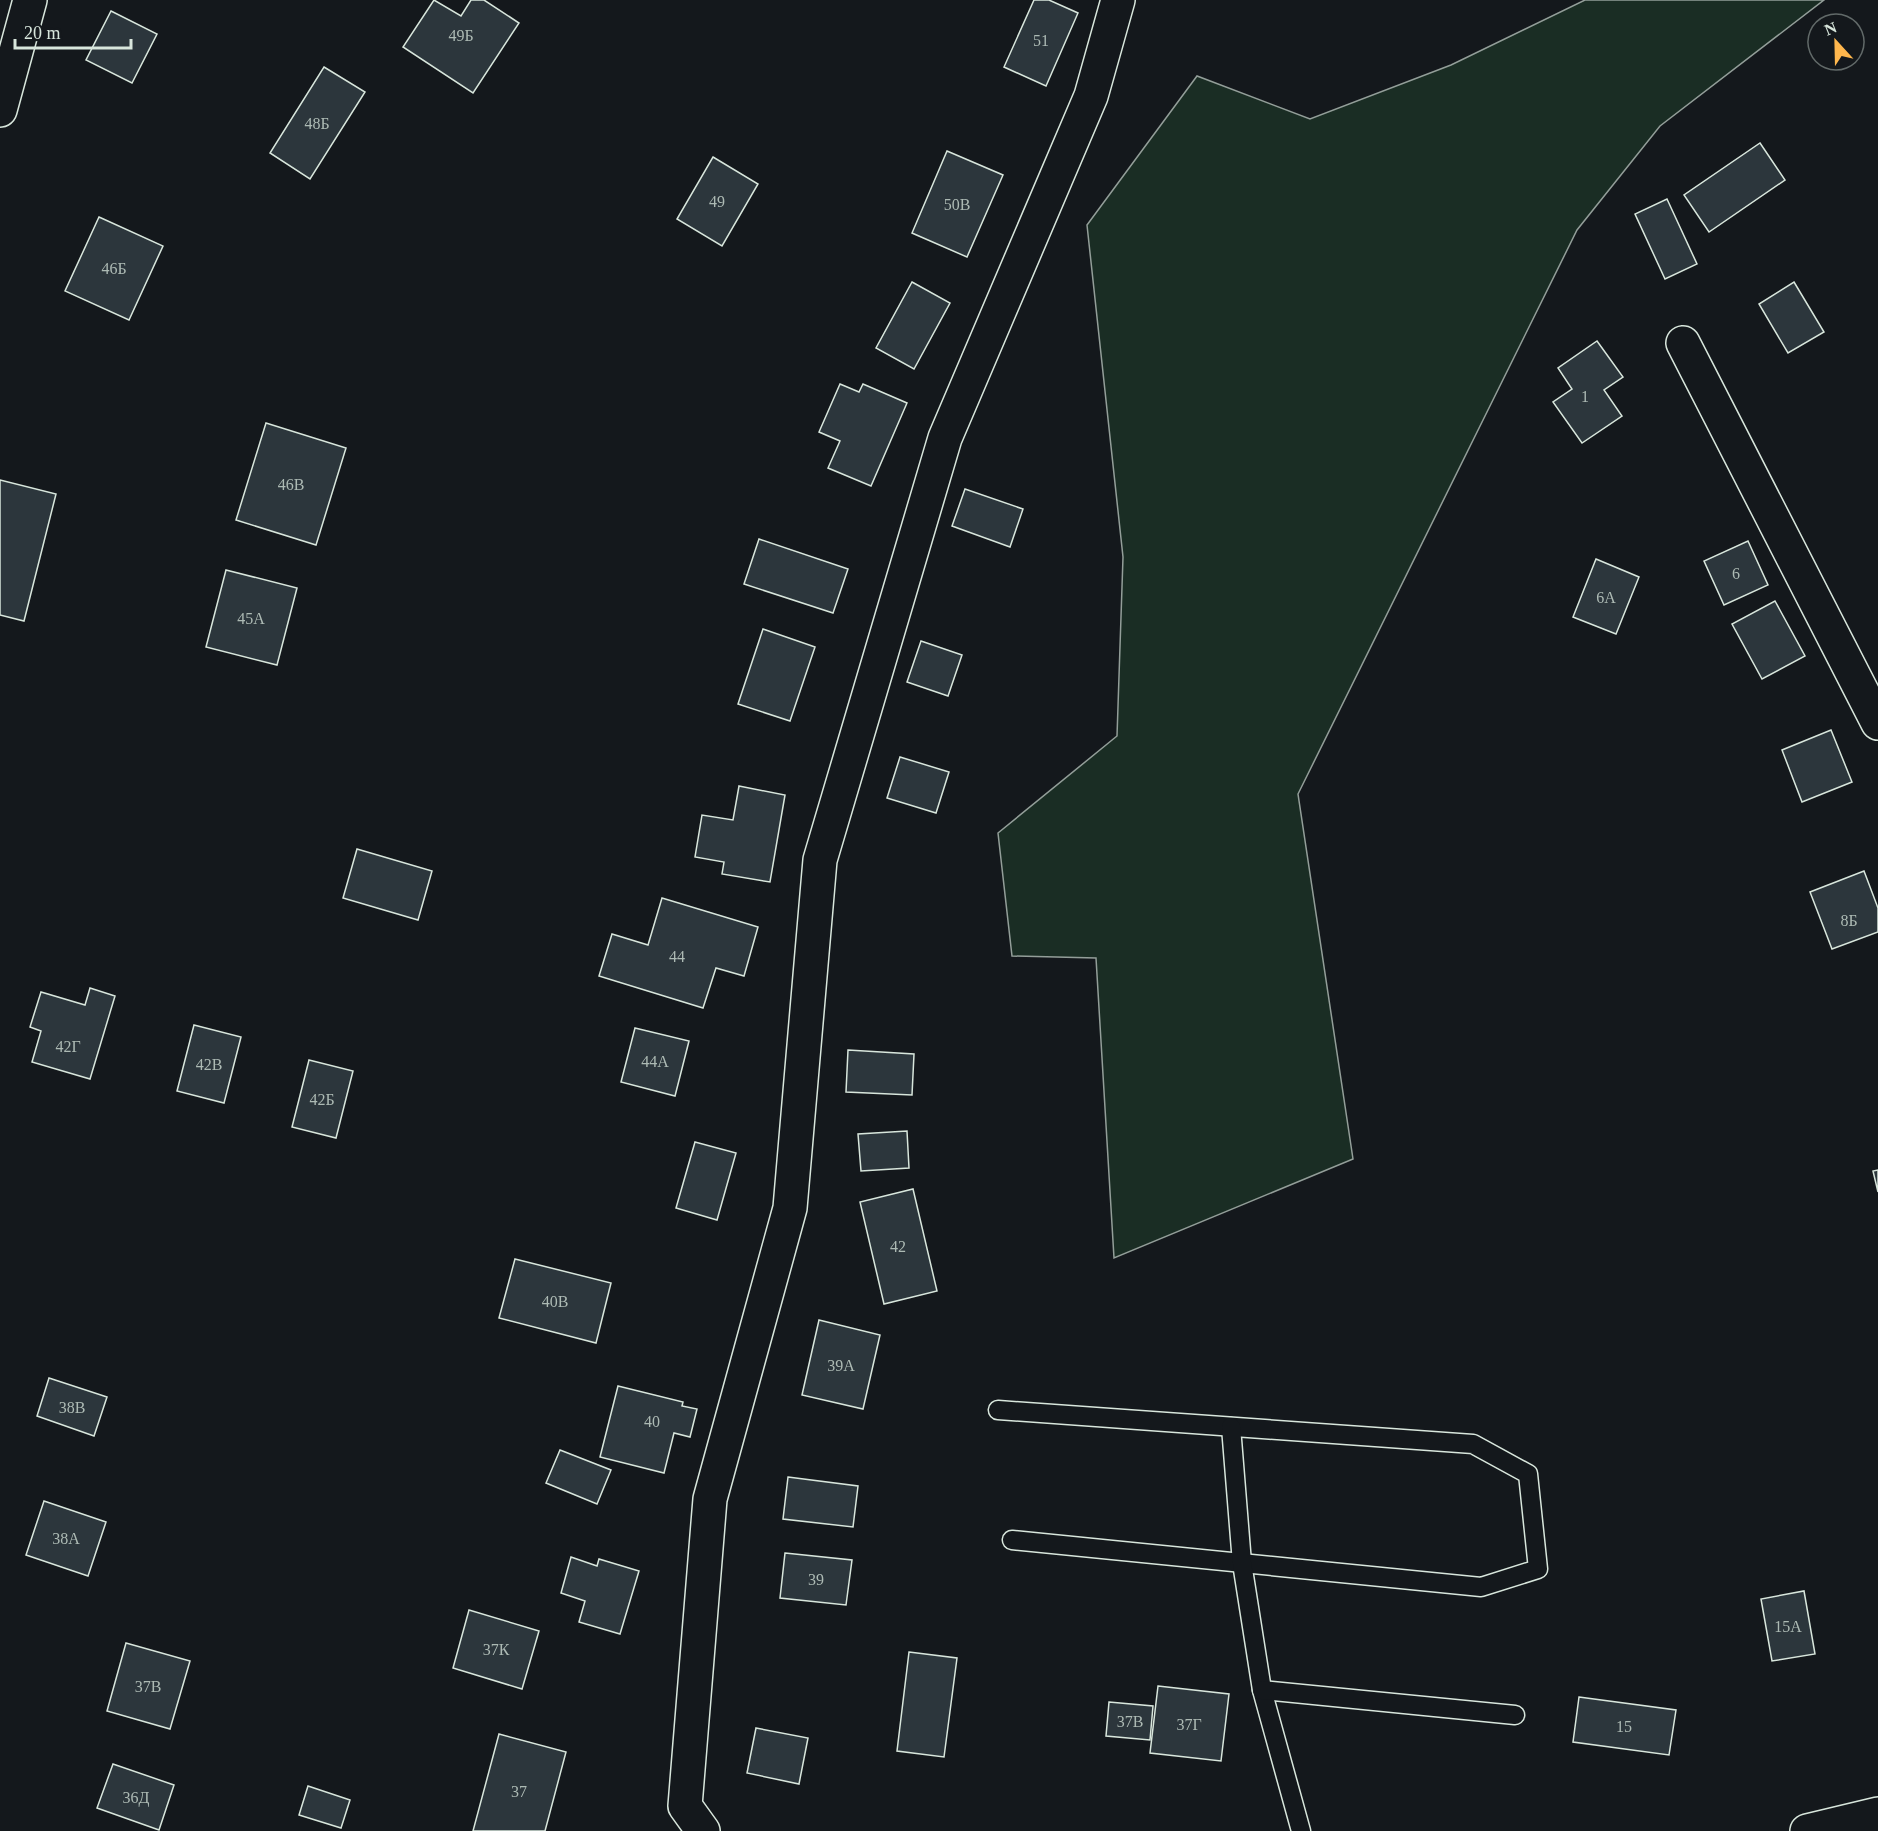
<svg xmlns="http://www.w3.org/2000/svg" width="1878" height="1831" font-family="'Times New Roman',serif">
  <rect width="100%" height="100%" fill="#14181c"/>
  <path fill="#1a2d24" stroke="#939e99" stroke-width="1.5" d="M 1585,0 L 1824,0 L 1660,126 L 1577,230 L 1298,794 L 1353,1159 L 1114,1258 L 1096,958 L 1012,956 L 998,833 L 1117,736 L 1123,557 L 1087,225 L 1197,76 L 1310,119 L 1451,65 Z"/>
  <g fill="#2c363c" stroke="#d8e6dc" stroke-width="1.5">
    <path d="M 434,0 L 461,16 L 471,0 L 484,0 L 519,23 L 473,93 L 403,47 Z"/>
    <path d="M 1034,0 L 1049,0 L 1078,13 L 1046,86 L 1004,67 Z"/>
    <path d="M 111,11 L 157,34 L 132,83 L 86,60 Z"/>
    <path d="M 324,67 L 365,92 L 310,179 L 270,153 Z"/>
    <path d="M 1760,143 L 1785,180 L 1709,232 L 1684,195 Z"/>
    <path d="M 947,151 L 1003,175 L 967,257 L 912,233 Z"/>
    <path d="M 713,157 L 758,184 L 722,246 L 677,219 Z"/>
    <path d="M 1667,199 L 1697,264 L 1665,279 L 1635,214 Z"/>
    <path d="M 99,217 L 163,246 L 129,320 L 65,291 Z"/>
    <path d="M 912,282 L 950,303 L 914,369 L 876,348 Z"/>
    <path d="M 1794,282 L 1824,332 L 1788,353 L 1759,304 Z"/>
    <path d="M 1597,341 L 1623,377 L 1604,390 L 1622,416 L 1582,443 L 1553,402 L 1572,389 L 1558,368 Z"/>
    <path d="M 840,384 L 859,392 L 863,384 L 907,403 L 871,486 L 828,468 L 840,441 L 819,432 Z"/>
    <path d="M 266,423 L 346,448 L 316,545 L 236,520 Z"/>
    <path d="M 0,480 L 56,494 L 24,621 L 0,615 Z"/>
    <path d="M 965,489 L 1023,509 L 1010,547 L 952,526 Z"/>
    <path d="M 759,539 L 848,569 L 833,613 L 744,584 Z"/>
    <path d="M 1748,541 L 1768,585 L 1724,605 L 1704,561 Z"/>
    <path d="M 1596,559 L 1639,577 L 1616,634 L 1573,617 Z"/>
    <path d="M 226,570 L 297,588 L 277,665 L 206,647 Z"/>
    <path d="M 1775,601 L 1805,656 L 1762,679 L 1732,624 Z"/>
    <path d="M 763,629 L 815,647 L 790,721 L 738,704 Z"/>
    <path d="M 921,641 L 962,655 L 948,696 L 907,682 Z"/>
    <path d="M 1831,730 L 1852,782 L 1802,802 L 1782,750 Z"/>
    <path d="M 900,757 L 949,772 L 936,813 L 887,798 Z"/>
    <path d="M 739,786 L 785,795 L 770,882 L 722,874 L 724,862 L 695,857 L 702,815 L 733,820 Z"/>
    <path d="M 357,849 L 432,871 L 418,920 L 343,898 Z"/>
    <path d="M 1864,871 L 1878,908 L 1878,932 L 1832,949 L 1810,892 Z"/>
    <path d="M 662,898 L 758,927 L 744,976 L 716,968 L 703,1008 L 599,976 L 612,934 L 648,945 Z"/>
    <path d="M 90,988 L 115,996 L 90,1079 L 32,1062 L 41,1031 L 30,1027 L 41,992 L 85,1005 Z"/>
    <path d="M 194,1025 L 241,1037 L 224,1103 L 177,1091 Z"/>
    <path d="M 635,1028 L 689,1041 L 675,1096 L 621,1082 Z"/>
    <path d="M 848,1050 L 914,1054 L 912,1095 L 846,1092 Z"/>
    <path d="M 309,1060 L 353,1071 L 336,1138 L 292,1127 Z"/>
    <path d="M 907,1131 L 909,1168 L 861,1171 L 858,1134 Z"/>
    <path d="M 695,1142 L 736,1153 L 717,1220 L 676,1208 Z"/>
    <path d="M 1878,1170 L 1878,1192 L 1873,1171 Z"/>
    <path d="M 913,1189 L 937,1291 L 884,1304 L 860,1202 Z"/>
    <path d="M 515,1259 L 611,1283 L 596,1343 L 499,1318 Z"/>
    <path d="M 819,1320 L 880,1335 L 863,1409 L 802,1395 Z"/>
    <path d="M 49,1378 L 107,1397 L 94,1436 L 37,1416 Z"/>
    <path d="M 618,1386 L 683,1402 L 682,1406 L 697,1409 L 690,1437 L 674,1433 L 664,1473 L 600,1457 Z"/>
    <path d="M 560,1450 L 611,1470 L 597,1504 L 546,1483 Z"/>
    <path d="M 788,1477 L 858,1486 L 853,1527 L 783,1519 Z"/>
    <path d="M 44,1501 L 106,1522 L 88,1576 L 26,1555 Z"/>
    <path d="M 785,1553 L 852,1560 L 846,1605 L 780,1598 Z"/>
    <path d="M 571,1557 L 597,1566 L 599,1559 L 639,1571 L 620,1634 L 579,1622 L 585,1601 L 561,1593 Z"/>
    <path d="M 1804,1591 L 1815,1654 L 1772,1661 L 1761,1599 Z"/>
    <path d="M 469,1610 L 539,1631 L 522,1689 L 453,1668 Z"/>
    <path d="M 126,1643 L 190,1661 L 170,1729 L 107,1711 Z"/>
    <path d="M 909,1652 L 957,1658 L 944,1757 L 897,1751 Z"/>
    <path d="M 1158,1686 L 1229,1694 L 1221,1761 L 1150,1753 Z"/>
    <path d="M 1579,1697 L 1676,1710 L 1669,1755 L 1573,1742 Z"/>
    <path d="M 1109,1702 L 1153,1706 L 1150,1740 L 1106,1736 Z"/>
    <path d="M 756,1728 L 808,1738 L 799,1784 L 747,1773 Z"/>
    <path d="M 499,1734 L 566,1752 L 545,1831 L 473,1831 Z"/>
    <path d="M 113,1764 L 174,1785 L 159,1830 L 97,1808 Z"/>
    <path d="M 308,1786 L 350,1800 L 341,1828 L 299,1815 Z"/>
  </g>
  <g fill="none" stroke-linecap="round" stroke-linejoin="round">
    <g stroke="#d8e6dc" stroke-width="21">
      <g id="service">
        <path d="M 998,1410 L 1473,1444 L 1528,1474 L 1538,1569 L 1481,1587 L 1012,1540"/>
        <path d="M 1231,1427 L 1242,1563 L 1262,1690 L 1301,1831"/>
        <path d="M 1262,1690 L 1515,1715"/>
      </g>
    </g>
    <g stroke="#d8e6dc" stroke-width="36">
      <g id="minor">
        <path d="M 1683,343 L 1878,723"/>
        <path d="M 703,1831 L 685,1806 L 710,1499 L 790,1208 L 820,860 L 945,438 L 1091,96 L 1118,0"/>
      </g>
    </g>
    <g stroke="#d8e6dc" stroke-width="36">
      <g id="tertiary">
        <path d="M 0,110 L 30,0"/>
        <path d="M 1807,1831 L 1878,1814"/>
      </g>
    </g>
    <use href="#service" stroke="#14181c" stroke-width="18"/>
    <use href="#minor" stroke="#14181c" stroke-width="33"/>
    <use href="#tertiary" stroke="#14181c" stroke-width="33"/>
  </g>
  <g text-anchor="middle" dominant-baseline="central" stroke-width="4.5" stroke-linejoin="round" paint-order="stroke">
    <g font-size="16" fill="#adbab4">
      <text x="461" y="35">49Б</text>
      <text x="1041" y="40">51</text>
      <text x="317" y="123">48Б</text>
      <text x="717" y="201">49</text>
      <text x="957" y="204">50В</text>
      <text x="114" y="268">46Б</text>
      <text x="1585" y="396">1</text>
      <text x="291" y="484">46В</text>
      <text x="1736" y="573">6</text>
      <text x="1606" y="597">6А</text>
      <text x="251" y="618">45А</text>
      <text x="1849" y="920">8Б</text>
      <text x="677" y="956">44</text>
      <text x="68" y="1046">42Г</text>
      <text x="655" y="1061">44А</text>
      <text x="209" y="1064">42В</text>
      <text x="322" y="1099">42Б</text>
      <text x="898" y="1246">42</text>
      <text x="555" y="1301">40В</text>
      <text x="841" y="1365">39А</text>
      <text x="72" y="1407">38В</text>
      <text x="652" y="1421">40</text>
      <text x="66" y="1538">38А</text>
      <text x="816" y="1579">39</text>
      <text x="1788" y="1626">15А</text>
      <text x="496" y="1649">37К</text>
      <text x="148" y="1686">37В</text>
      <text x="1130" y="1721">37В</text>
      <text x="1189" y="1724">37Г</text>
      <text x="1624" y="1726">15</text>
      <text x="519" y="1791">37</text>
      <text x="136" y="1797">36Д</text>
    </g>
  </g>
  <g transform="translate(1836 42) rotate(338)"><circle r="28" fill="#14181c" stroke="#626a69" stroke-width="1.5"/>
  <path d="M0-4.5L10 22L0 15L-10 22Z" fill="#ffb74d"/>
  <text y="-9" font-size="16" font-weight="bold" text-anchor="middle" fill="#d8e6dc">N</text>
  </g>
  <path d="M15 39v9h116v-9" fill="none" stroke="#d8e6dc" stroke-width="3"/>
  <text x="24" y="39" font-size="18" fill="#d8e6dc" stroke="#14181c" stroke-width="4.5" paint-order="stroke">20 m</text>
</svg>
